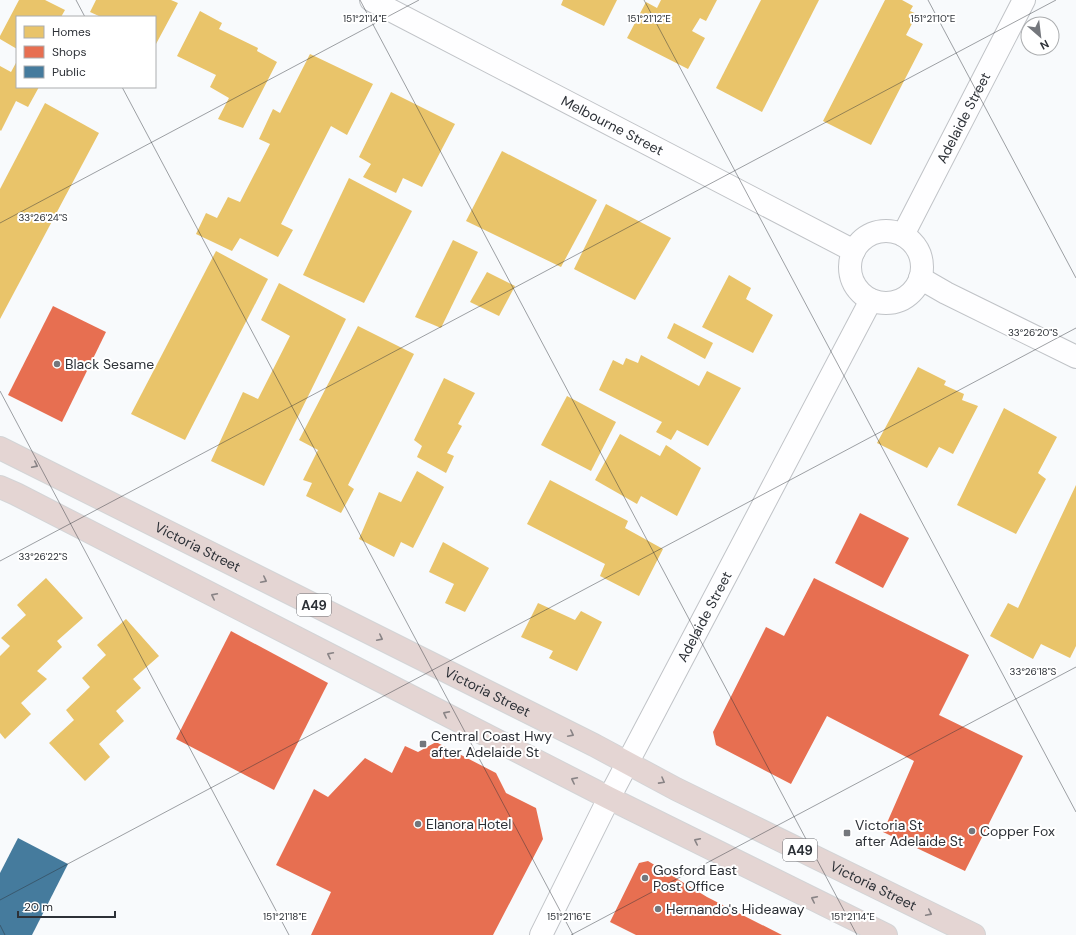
<svg xmlns="http://www.w3.org/2000/svg" width="1076" height="935" font-family="'DM Sans',sans-serif">
  <rect width="100%" height="100%" fill="#f8fafc"/>
  <g fill="#e9c46a">
    <path d="M 19,0 L 45,0 L 65,10 L 61,17 L 17,17 L 17,49 L 0,39 L 0,36 Z"/>
    <path d="M 96,0 L 171,0 L 178,3 L 156,44 L 155,44 L 155,17 L 101,17 L 90,12 Z"/>
    <path d="M 563,0 L 617,0 L 604,26 L 561,5 Z"/>
    <path d="M 661,0 L 717,0 L 706,21 L 700,18 L 692,31 L 705,38 L 688,69 L 627,38 L 646,2 L 657,8 Z"/>
    <path d="M 761,0 L 819,0 L 762,112 L 716,88 Z"/>
    <path d="M 885,0 L 902,0 L 913,6 L 910,11 L 917,14 L 906,35 L 923,44 L 871,145 L 823,121 Z"/>
    <path d="M 200,11 L 222,23 L 219,29 L 258,48 L 257,51 L 277,62 L 243,128 L 218,119 L 229,98 L 210,87 L 216,75 L 177,56 Z"/>
    <path d="M 310,54 L 373,84 L 347,135 L 331,126 L 281,224 L 293,230 L 278,257 L 240,238 L 232,251 L 196,234 L 206,213 L 217,218 L 228,197 L 240,202 L 270,144 L 259,139 L 273,109 L 280,113 Z"/>
    <path d="M 17,61 L 17,87 L 39,87 L 28,107 L 16,101 L 1,131 L 0,130 L 0,66 L 11,72 Z"/>
    <path d="M 391,92 L 455,124 L 422,187 L 403,178 L 396,193 L 363,177 L 371,164 L 359,157 Z"/>
    <path d="M 45,103 L 99,133 L 0,319 L 0,189 Z"/>
    <path d="M 502,151 L 597,200 L 561,267 L 466,221 Z"/>
    <path d="M 349,178 L 412,211 L 364,303 L 303,275 Z"/>
    <path d="M 606,204 L 671,238 L 635,300 L 574,269 Z"/>
    <path d="M 453,240 L 478,252 L 441,328 L 415,317 Z"/>
    <path d="M 216,251 L 268,279 L 185,440 L 131,414 Z"/>
    <path d="M 487,272 L 515,286 L 499,316 L 470,302 Z"/>
    <path d="M 729,275 L 751,288 L 746,299 L 773,315 L 753,353 L 702,327 Z"/>
    <path d="M 279,283 L 346,319 L 264,486 L 211,461 L 243,392 L 258,399 L 290,336 L 261,320 Z"/>
    <path d="M 674,323 L 713,343 L 705,359 L 667,338 Z"/>
    <path d="M 358,326 L 414,354 L 348,485 L 354,489 L 341,513 L 306,496 L 312,483 L 303,480 L 318,450 L 299,440 Z"/>
    <path d="M 641,355 L 699,386 L 707,371 L 741,388 L 708,446 L 677,430 L 671,440 L 656,432 L 662,422 L 599,390 L 613,360 L 623,365 L 626,358 L 638,363 Z"/>
    <path d="M 918,367 L 946,381 L 944,385 L 964,394 L 962,400 L 978,406 L 953,454 L 939,447 L 927,468 L 877,443 Z"/>
    <path d="M 444,378 L 475,393 L 458,424 L 462,426 L 447,453 L 454,456 L 446,473 L 417,457 L 422,446 L 414,440 Z"/>
    <path d="M 567,396 L 616,422 L 591,471 L 541,445 Z"/>
    <path d="M 1004,408 L 1057,437 L 1038,473 L 1046,479 L 1016,534 L 957,505 Z"/>
    <path d="M 620,434 L 660,456 L 666,445 L 701,468 L 677,516 L 641,496 L 637,504 L 595,480 Z"/>
    <path d="M 417,471 L 444,487 L 413,548 L 401,542 L 394,557 L 359,539 L 379,492 L 401,502 Z"/>
    <path d="M 550,480 L 628,521 L 625,528 L 663,549 L 639,596 L 600,576 L 605,564 L 527,524 Z"/>
    <path d="M 1076,485 L 1076,646 L 1070,658 L 1041,644 L 1033,659 L 990,636 L 1008,603 L 1018,608 Z"/>
    <path d="M 443,542 L 489,568 L 465,612 L 445,603 L 454,584 L 429,572 Z"/>
    <path d="M 46,578 L 83,618 L 57,641 L 62,647 L 37,671 L 47,679 L 21,703 L 31,714 L 5,739 L 0,733 L 0,656 L 10,646 L 1,638 L 26,615 L 17,605 Z"/>
    <path d="M 538,603 L 575,620 L 581,611 L 602,622 L 577,671 L 549,658 L 553,651 L 521,637 Z"/>
    <path d="M 126,619 L 159,656 L 133,679 L 141,688 L 116,711 L 124,721 L 99,744 L 110,757 L 85,781 L 49,743 L 74,720 L 66,710 L 90,687 L 82,678 L 106,655 L 97,645 Z"/>
  </g>
  <g fill="#e76f51">
    <path d="M 53,306 L 106,332 L 62,422 L 8,395 Z"/>
    <path d="M 860,513 L 909,538 L 883,588 L 835,563 Z"/>
    <path d="M 814,578 L 969,655 L 939,715 L 1023,756 L 965,871 L 883,832 L 914,761 L 827,716 L 791,784 L 716,745 L 713,732 L 766,627 L 784,636 Z"/>
    <path d="M 231,631 L 328,683 L 274,790 L 176,739 Z"/>
    <path d="M 436,742 L 496,773 L 506,793 L 536,808 L 543,839 L 493,935 L 311,935 L 331,892 L 276,865 L 314,789 L 328,797 L 365,758 L 392,773 L 405,746 L 418,752 Z"/>
    <path d="M 648,861 L 707,897 L 782,935 L 636,935 L 610,922 L 639,863 Z"/>
  </g>
  <path fill="#457b9d" d="M 18,838 L 68,864 L 32,935 L 0,935 L 0,873 Z"/>
  <g fill="none" stroke-linecap="round" stroke-linejoin="round">
    <g stroke="#c0c3c7" stroke-width="24">
      <g id="street">
        <path id="s1" d="M 371,0 L 854,251"/>
        <circle cx="886" cy="267" r="36"/>
        <path id="s2" d="M 903,235 L 1024,0"/>
        <path d="M 920,278 L 946,293 L 1076,357"/>
        <path id="s3" d="M 541,935 L 609,798 L 871,300"/>
      </g>
    </g>
    <g stroke="#d3d4d6" stroke-width="24">
      <g id="highway">
        <path id="s4" d="M 0,448 L 594,745 L 676,789 L 974,935"/>
        <path d="M 0,487 L 16,494 L 609,798 L 886,935"/>
      </g>
    </g>
    <use href="#street" stroke="#fefeff" stroke-width="22"/>
    <use href="#highway" stroke="#e4d5d3" stroke-width="22"/>
  </g>
  <defs><path id="oneway-chevron" d="M-2-3.5L2.5 0L-2 3.5" fill="none" stroke-width="1.6" stroke-linecap="round" stroke-linejoin="round"/></defs>
  <g stroke="#888385">
    <use href="#oneway-chevron" transform="translate(35 465) rotate(26)"/>
    <use href="#oneway-chevron" transform="translate(264 580) rotate(27)"/>
    <use href="#oneway-chevron" transform="translate(214 596) rotate(-153)"/>
    <use href="#oneway-chevron" transform="translate(380 638) rotate(27)"/>
    <use href="#oneway-chevron" transform="translate(330 655) rotate(-153)"/>
    <use href="#oneway-chevron" transform="translate(446 714) rotate(-153)"/>
    <use href="#oneway-chevron" transform="translate(571 734) rotate(27)"/>
    <use href="#oneway-chevron" transform="translate(574 780) rotate(-153)"/>
    <use href="#oneway-chevron" transform="translate(662 781) rotate(29)"/>
    <use href="#oneway-chevron" transform="translate(697 841) rotate(-154)"/>
    <use href="#oneway-chevron" transform="translate(814 899) rotate(-154)"/>
    <use href="#oneway-chevron" transform="translate(929 913) rotate(26)"/>
  </g>
  <path fill="none" stroke="#2d3137" stroke-width="1" stroke-opacity="0.45" d="M 76,0 L 85,17M 360,0 L 857,935M 644,0 L 1076,812M 928,0 L 1076,278M 122,87 L 573,935M 0,223 L 419,0M 0,391 L 289,935M 0,561 L 1056,0M 0,900 L 1076,328M 0,925 L 5,935M 571,935 L 1076,667"/>
  <g fill="#74777c" stroke="#fff" stroke-width="1.5">
    <circle cx="57" cy="364" r="4"/>
    <rect x="419" y="740" width="8" height="8" rx="2"/>
    <circle cx="418" cy="824" r="4"/>
    <circle cx="972" cy="831" r="4"/>
    <rect x="843" y="829" width="8" height="8" rx="2"/>
    <circle cx="645" cy="878" r="4"/>
    <circle cx="658" cy="909" r="4"/>
  </g>
  <g text-anchor="middle" dominant-baseline="central" stroke-width="4" stroke-linejoin="round" paint-order="stroke">
    <g fill="#fff" stroke="#6c6f73" stroke-width="1">
      <rect x="297" y="594" width="34" height="22" rx="3"/>
      <rect x="783" y="839" width="34" height="22" rx="3"/>
    </g>
    <g font-size="13" font-weight="bold" fill="#2d3137">
      <text x="314" y="605">A49</text>
      <text x="800" y="850">A49</text>
    </g>
    <g font-size="14" fill="#2d3137" stroke="#fff">
      <text stroke="none"><textPath href="#s2" startOffset="132">Adelaide Street</textPath></text>
      <text stroke="none"><textPath href="#s1" startOffset="272">Melbourne Street</textPath></text>
      <text stroke="none"><textPath href="#s4" startOffset="221">Victoria Street</textPath></text>
      <text stroke="none"><textPath href="#s3" startOffset="358">Adelaide Street</textPath></text>
      <text stroke="none"><textPath href="#s4" startOffset="545">Victoria Street</textPath></text>
      <text stroke="none"><textPath href="#s4" startOffset="977">Victoria Street</textPath></text>
    </g>
    <g font-size="14" fill="#2d3137" stroke="#fff" text-anchor="start">
      <text x="65" y="364">Black Sesame</text>
      <text x="431" y="736">Central Coast Hwy<tspan x="431" dy="16">after Adelaide St</tspan></text>
      <text x="426" y="824">Elanora Hotel</text>
      <text x="855" y="825">Victoria St<tspan x="855" dy="16">after Adelaide St</tspan></text>
      <text x="980" y="831">Copper Fox</text>
      <text x="653" y="870">Gosford East<tspan x="653" dy="16">Post Office</tspan></text>
      <text x="666" y="909">Hernando's Hideaway</text>
    </g>
  </g>
  <g font-size="10" text-anchor="middle" fill="#2d3137" stroke="#fff" stroke-width="4" stroke-linejoin="round" paint-order="stroke">
    <text x="365" y="22">151°21'14"E</text>
    <text x="649" y="22">151°21'12"E</text>
    <text x="933" y="22">151°21'10"E</text>
    <text x="43" y="221">33°26'24"S</text>
    <text x="1033" y="336">33°26'20"S</text>
    <text x="43" y="560">33°26'22"S</text>
    <text x="1033" y="675">33°26'18"S</text>
    <text x="285" y="920">151°21'18"E</text>
    <text x="569" y="920">151°21'16"E</text>
    <text x="853" y="920">151°21'14"E</text>
  </g>
  <rect x="16" y="16" width="140" height="72" fill="#ffffff" stroke="#abadaf"/>
  <rect x="24" y="26" width="20" height="12" fill="#e9c46a" stroke="#abadaf"/>
  <text x="52" y="36" font-size="12" fill="#2d3137">Homes</text>
  <rect x="24" y="46" width="20" height="12" fill="#e76f51" stroke="#abadaf"/>
  <text x="52" y="56" font-size="12" fill="#2d3137">Shops</text>
  <rect x="24" y="66" width="20" height="12" fill="#457b9d" stroke="#abadaf"/>
  <text x="52" y="76" font-size="12" fill="#2d3137">Public</text>
  <g transform="translate(1040 36) rotate(152)"><circle r="19" fill="#ffffff" stroke="#abadaf"/>
  <path d="M0-3L7 15L0 10L-7 15Z" fill="#74777c"/>
  <text y="-6" font-size="11" font-weight="bold" text-anchor="middle" fill="#2d3137">N</text>
  </g>
  <path d="M18 911v6h97v-6" fill="none" stroke="#2d3137" stroke-width="2"/>
  <text x="24" y="911" font-size="12" fill="#2d3137" stroke="#ffffff" stroke-width="3" paint-order="stroke">20 m</text>
</svg>
